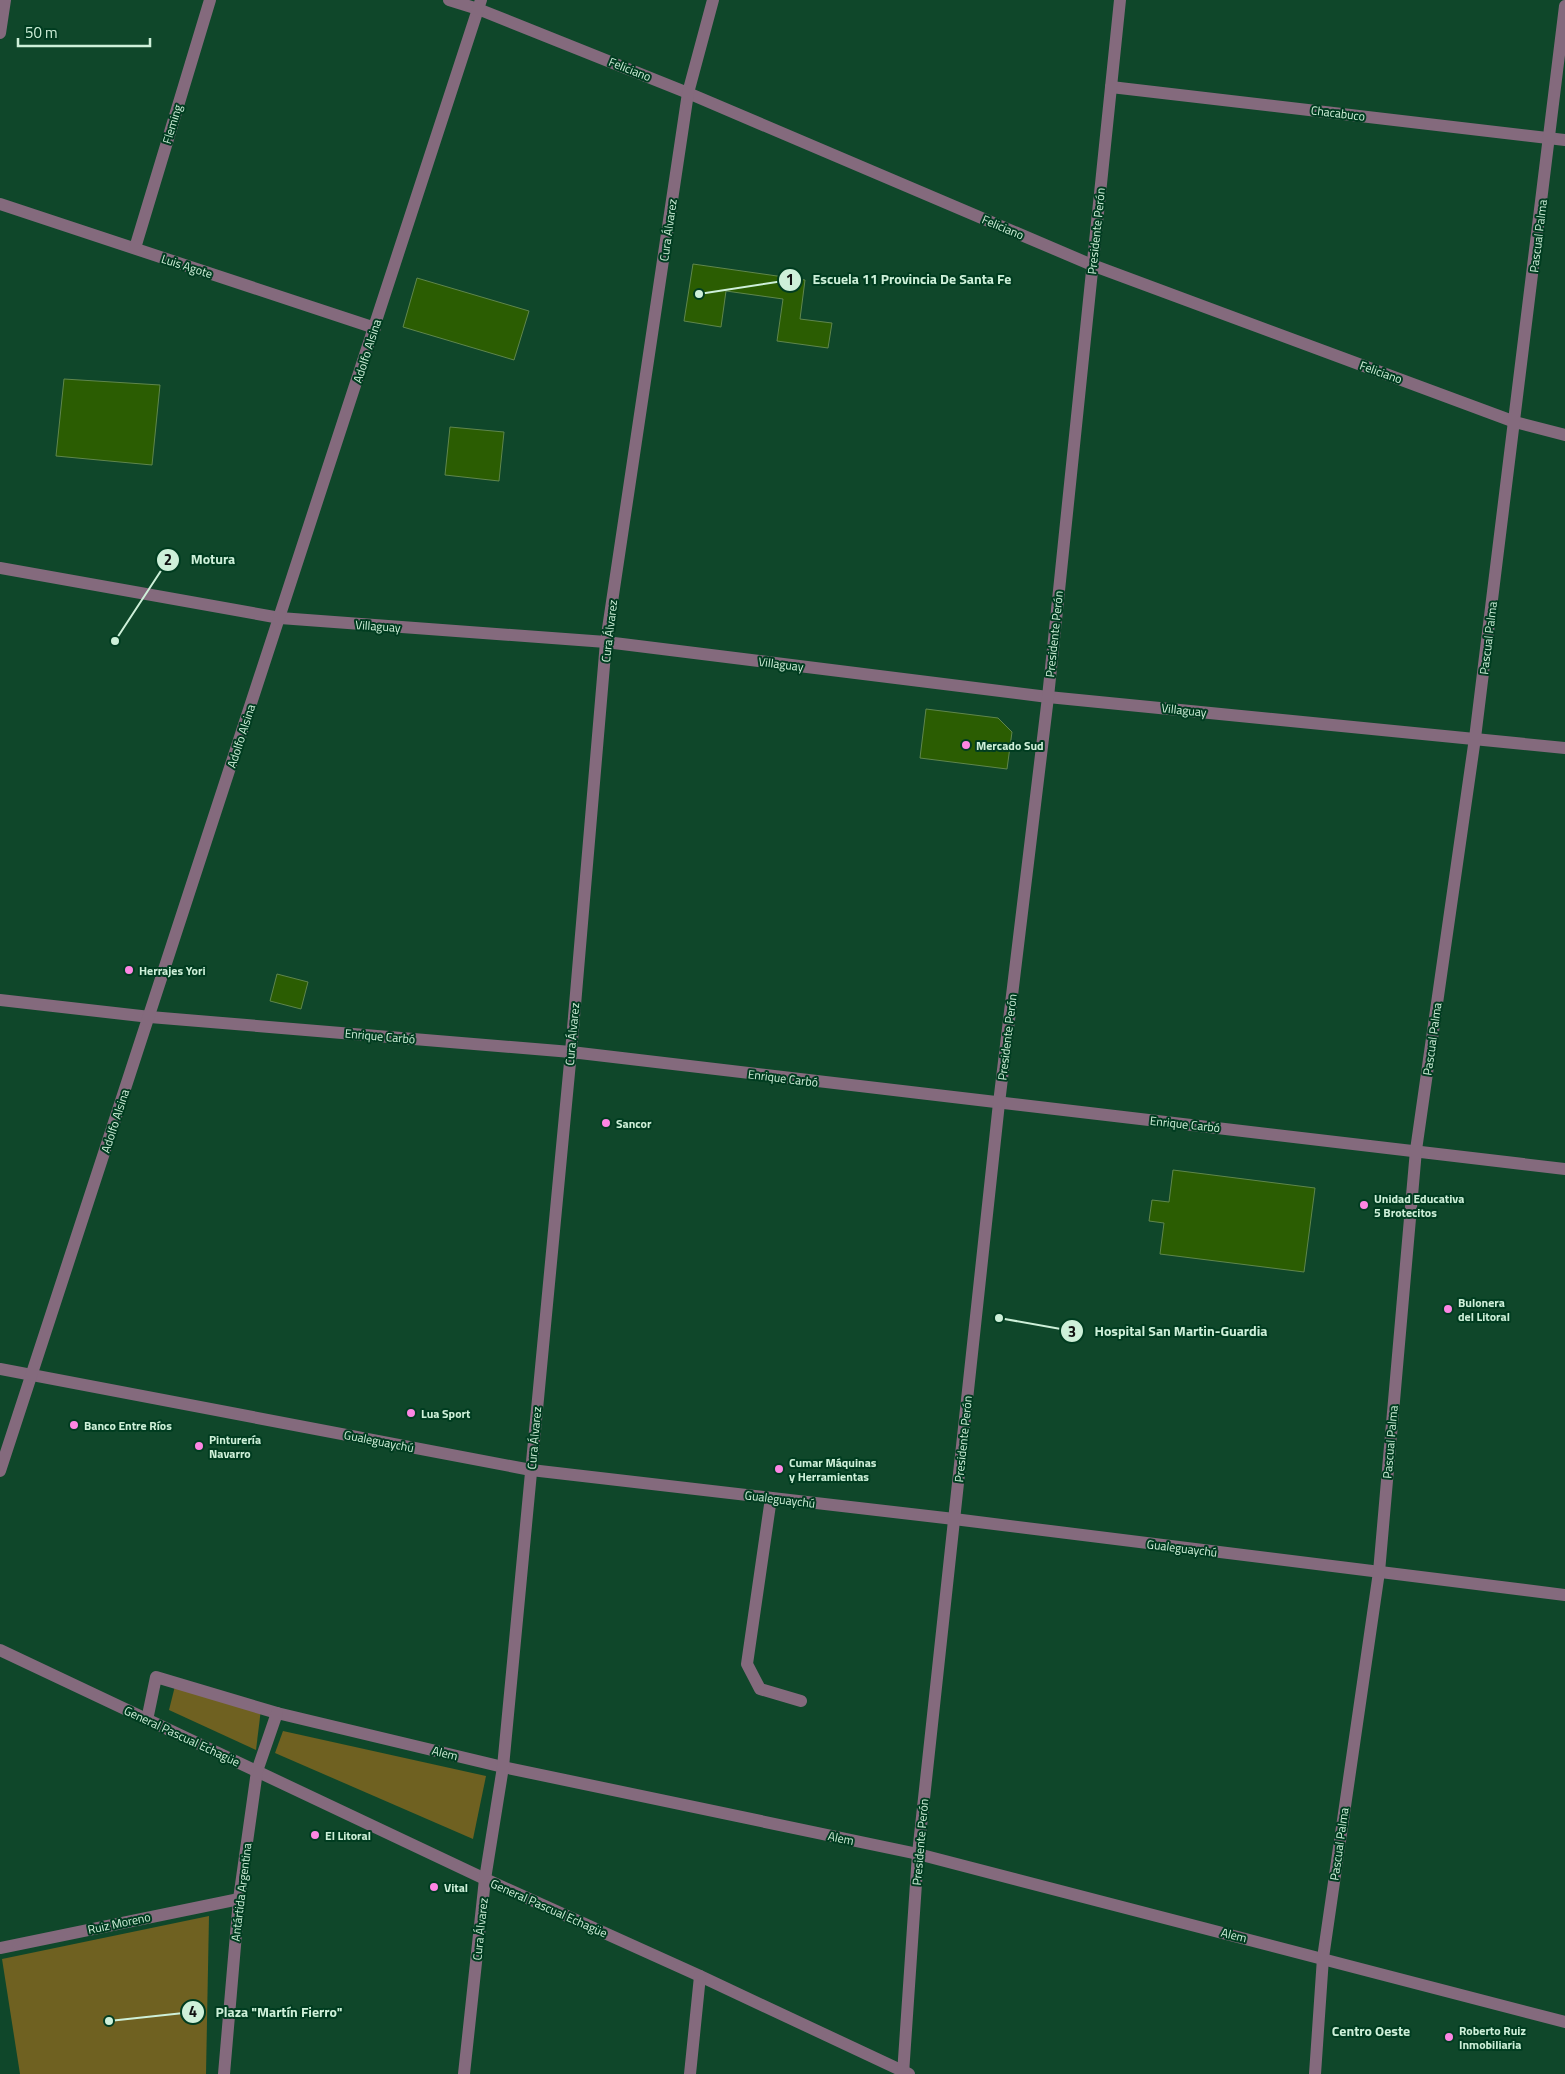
<svg xmlns="http://www.w3.org/2000/svg" width="1565" height="2074" font-family="'Titillium Web',sans-serif">
  <rect width="100%" height="100%" fill="#0f472a"/>
  <g fill="#6f6121">
    <path d="M 175,1686 L 261,1709 L 256,1750 L 169,1710 Z"/>
    <path d="M 283,1731 L 486,1776 L 473,1839 L 275,1753 Z"/>
    <path d="M 209,1916 L 206,2074 L 20,2074 L 2,1959 Z"/>
  </g>
  <g fill="#2b5d02" stroke="#5f864c">
    <path d="M 693,264 L 805,280 L 800,319 L 832,323 L 828,348 L 777,341 L 783,299 L 726,291 L 721,327 L 684,321 Z"/>
    <path d="M 417,278 L 529,311 L 514,360 L 403,327 Z"/>
    <path d="M 64,379 L 160,385 L 152,465 L 56,456 Z"/>
    <path d="M 450,427 L 504,432 L 499,481 L 445,475 Z"/>
    <path d="M 926,709 L 998,718 L 1012,732 L 1007,769 L 920,758 Z"/>
    <path d="M 277,974 L 308,982 L 301,1009 L 270,1001 Z"/>
    <path d="M 1173,1170 L 1315,1188 L 1304,1272 L 1160,1254 L 1164,1223 L 1149,1221 L 1152,1200 L 1169,1202 Z"/>
  </g>
  <g fill="none" stroke-linecap="round" stroke-linejoin="round">
    <g stroke="#846a7d" stroke-width="12">
      <path d="M 449,0 L 478,9 L 688,93 L 1092,265 L 1515,422 L 1565,435"/>
      <path d="M 0,33 L 5,0"/>
      <path d="M 1111,87 L 1565,140"/>
      <path d="M 0,204 L 375,328"/>
      <path d="M 135,248 L 210,0"/>
      <path d="M 0,568 L 280,618 L 606,642 L 1048,697 L 1565,748"/>
      <path d="M 0,1000 L 150,1017 L 571,1052 L 1565,1169"/>
      <path d="M 0,1369 L 531,1470 L 954,1519 L 1565,1595"/>
      <path d="M 0,1471 L 481,0"/>
      <path d="M 771,1498 L 747,1664 L 760,1689 L 801,1701"/>
      <path d="M 0,1650 L 485,1879 L 700,1976 L 909,2074"/>
      <path d="M 147,1720 L 156,1677 L 277,1713 L 503,1767 L 918,1854 L 1565,2022"/>
      <path d="M 0,1948 L 239,1899"/>
      <path d="M 224,2074 L 239,1899 L 257,1771 L 277,1713"/>
      <path d="M 464,2074 L 485,1879 L 503,1767 L 571,1052 L 606,642 L 688,93 L 713,0"/>
      <path d="M 690,2074 L 700,1976"/>
      <path d="M 903,2074 L 918,1854 L 999,1103 L 1048,697 L 1120,0"/>
      <path d="M 1315,2074 L 1323,1958 L 1379,1572 L 1416,1150 L 1475,738 L 1565,6"/>
    </g>
  </g>
  <g fill="#fd86e3" stroke="#003c20" stroke-width="2">
    <circle cx="966" cy="745" r="5"/>
    <circle cx="129" cy="970" r="5"/>
    <circle cx="606" cy="1123" r="5"/>
    <circle cx="1364" cy="1205" r="5"/>
    <circle cx="1448" cy="1309" r="5"/>
    <circle cx="411" cy="1413" r="5"/>
    <circle cx="74" cy="1425" r="5"/>
    <circle cx="199" cy="1446" r="5"/>
    <circle cx="779" cy="1469" r="5"/>
    <circle cx="315" cy="1835" r="5"/>
    <circle cx="434" cy="1887" r="5"/>
    <circle cx="1449" cy="2037" r="5"/>
  </g>
  <g text-anchor="middle" dominant-baseline="central" stroke-width="4" stroke-linejoin="round" paint-order="stroke">
    <g font-size="12" fill="#cef0d9" stroke="#003c20">
      <text transform="translate(630 69) rotate(22)">Feliciano</text>
      <text transform="translate(1338 113) rotate(7)">Chacabuco</text>
      <text transform="translate(172 124) rotate(-73)">Fleming</text>
      <text transform="translate(1003 227) rotate(23)">Feliciano</text>
      <text transform="translate(668 230) rotate(-82)">Cura Álvarez</text>
      <text transform="translate(1096 231) rotate(-84)">Presidente Perón</text>
      <text transform="translate(1538 236) rotate(-83)">Pascual Palma</text>
      <text transform="translate(187 266) rotate(18)">Luis Agote</text>
      <text transform="translate(367 351) rotate(-72)">Adolfo Alsina</text>
      <text transform="translate(1381 372) rotate(20)">Feliciano</text>
      <text transform="translate(378 626) rotate(4)">Villaguay</text>
      <text transform="translate(609 631) rotate(-83)">Cura Álvarez</text>
      <text transform="translate(1054 634) rotate(-84)">Presidente Perón</text>
      <text transform="translate(1488 638) rotate(-83)">Pascual Palma</text>
      <text transform="translate(781 664) rotate(7)">Villaguay</text>
      <text transform="translate(1184 710) rotate(6)">Villaguay</text>
      <text transform="translate(241 736) rotate(-72)">Adolfo Alsina</text>
      <text transform="translate(572 1034) rotate(-85)">Cura Álvarez</text>
      <text transform="translate(380 1036) rotate(5)">Enrique Carbó</text>
      <text transform="translate(1007 1037) rotate(-83)">Presidente Perón</text>
      <text transform="translate(1432 1039) rotate(-82)">Pascual Palma</text>
      <text transform="translate(783 1078) rotate(7)">Enrique Carbó</text>
      <text transform="translate(115 1121) rotate(-72)">Adolfo Alsina</text>
      <text transform="translate(1185 1124) rotate(6)">Enrique Carbó</text>
      <text transform="translate(534 1438) rotate(-85)">Cura Álvarez</text>
      <text transform="translate(963 1439) rotate(-84)">Presidente Perón</text>
      <text transform="translate(379 1441) rotate(11)">Gualeguaychú</text>
      <text transform="translate(1390 1442) rotate(-85)">Pascual Palma</text>
      <text transform="translate(780 1499) rotate(7)">Gualeguaychú</text>
      <text transform="translate(1182 1548) rotate(7)">Gualeguaychú</text>
      <text transform="translate(182 1736) rotate(25)">General Pascual Echagüe</text>
      <text transform="translate(445 1753) rotate(14)">Alem</text>
      <text transform="translate(841 1838) rotate(12)">Alem</text>
      <text transform="translate(920 1842) rotate(-85)">Presidente Perón</text>
      <text transform="translate(1339 1844) rotate(-82)">Pascual Palma</text>
      <text transform="translate(241 1892) rotate(-83)">Antártida Argentina</text>
      <text transform="translate(549 1908) rotate(24)">General Pascual Echagüe</text>
      <text transform="translate(119 1923) rotate(-12)">Ruiz Moreno</text>
      <text transform="translate(480 1929) rotate(-84)">Cura Álvarez</text>
      <text transform="translate(1234 1935) rotate(14)">Alem</text>
    </g>
    <g font-size="12" font-weight="bold" fill="#cef0d9" stroke="#003c20" text-anchor="start">
      <text x="976" y="745">Mercado Sud</text>
      <text x="139" y="970">Herrajes Yori</text>
      <text x="616" y="1123">Sancor</text>
      <text x="1374" y="1198">Unidad Educativa<tspan x="1374" dy="14">5 Brotecitos</tspan></text>
      <text x="1458" y="1302">Bulonera<tspan x="1458" dy="14">del Litoral</tspan></text>
      <text x="421" y="1413">Lua Sport</text>
      <text x="84" y="1425">Banco Entre Ríos</text>
      <text x="209" y="1439">Pinturería<tspan x="209" dy="14">Navarro</tspan></text>
      <text x="789" y="1462">Cumar Máquinas<tspan x="789" dy="14">y Herramientas</tspan></text>
      <text x="325" y="1835">El Litoral</text>
      <text x="444" y="1887">Vital</text>
      <text x="1459" y="2030">Roberto Ruiz<tspan x="1459" dy="14">Inmobiliaria</tspan></text>
    </g>
    <g font-size="14" font-weight="bold" fill="#cef0d9" stroke="#003c20">
      <text x="1371" y="2030">Centro Oeste</text>
    </g>
  </g>
  <path fill="none" stroke="#cef0d9" stroke-width="2" d="M699 294L790 280M115 641L168 560M999 1318L1072 1331M109 2021L193 2012"/>
  <g fill="#cef0d9" stroke="#003c20" stroke-width="2">
    <circle cx="699" cy="294" r="5"/>
    <circle cx="115" cy="641" r="5"/>
    <circle cx="999" cy="1318" r="5"/>
    <circle cx="109" cy="2021" r="5"/>
    <circle cx="790" cy="280" r="12"/>
    <circle cx="168" cy="560" r="12"/>
    <circle cx="1072" cy="1331" r="12"/>
    <circle cx="193" cy="2012" r="12"/>
  </g>
  <g font-size="15" text-anchor="middle" font-weight="bold" fill="#111">
    <text x="790" y="285">1</text>
    <text x="168" y="565">2</text>
    <text x="1072" y="1337">3</text>
    <text x="193" y="2017">4</text>
  </g>
  <g font-size="14" text-anchor="middle" font-weight="bold" fill="#cef0d9" stroke="#003c20" stroke-width="4" stroke-linejoin="round" paint-order="stroke">
    <text x="912" y="284">Escuela 11 Provincia De Santa Fe</text>
    <text x="213" y="564">Motura</text>
    <text x="1181" y="1336">Hospital San Martin-Guardia</text>
    <text x="279" y="2017">Plaza "Martín Fierro"</text>
  </g>
  <path d="M18 38v8h132v-8" fill="none" stroke="#cef0d9" stroke-width="2.5"/>
  <text x="25" y="38" font-size="15" fill="#cef0d9" stroke="#003c20" stroke-width="4" paint-order="stroke">50 m</text>
</svg>
